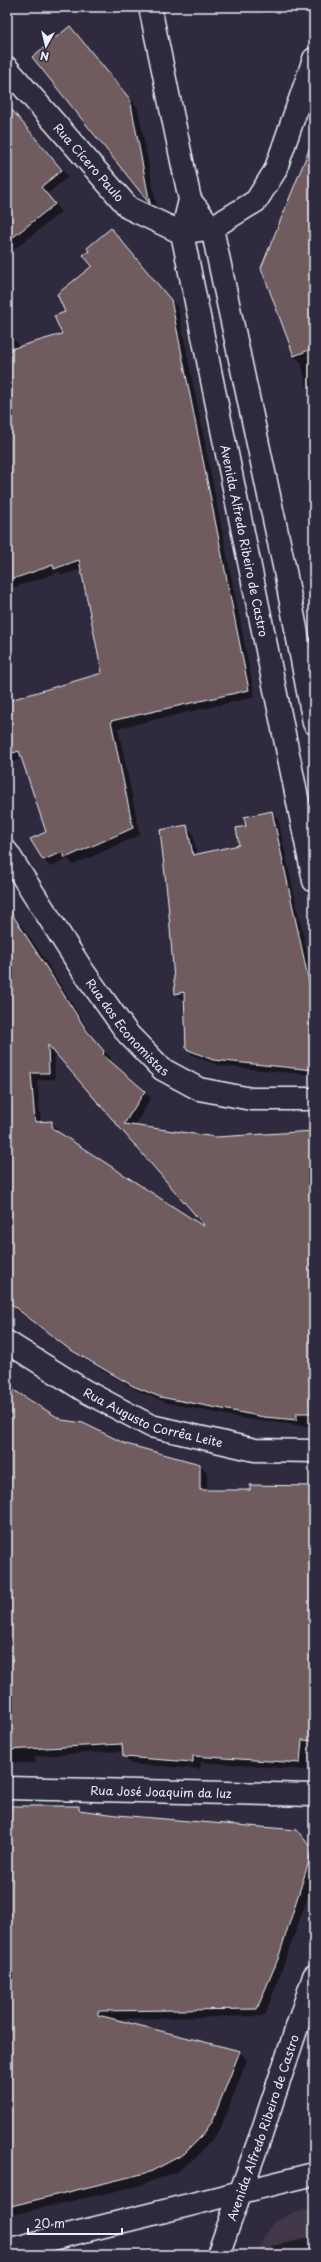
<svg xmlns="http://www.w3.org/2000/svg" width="321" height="2262" font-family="'Playpen Sans',sans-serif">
  <rect width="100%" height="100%" fill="#2f2a3d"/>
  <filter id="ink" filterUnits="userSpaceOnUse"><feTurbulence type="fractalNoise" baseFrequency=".025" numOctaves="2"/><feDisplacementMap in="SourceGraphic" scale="8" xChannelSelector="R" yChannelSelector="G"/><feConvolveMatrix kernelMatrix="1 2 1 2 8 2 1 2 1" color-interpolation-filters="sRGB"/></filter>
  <g filter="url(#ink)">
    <path fill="#423947" d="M 314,2208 L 314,2255 L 258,2255 L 263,2239 L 273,2223 L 290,2214 Z"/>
    <g fill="#0007" fill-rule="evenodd">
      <path d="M 68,7 L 85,7 L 74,13 Z"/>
      <path d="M 227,7 L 305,7 L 297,12 L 263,14 L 257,7 Z"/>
      <path d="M 70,27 L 138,108 L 157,209 L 33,58 Z"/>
      <path d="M 7,104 L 68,177 L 47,194 L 61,212 L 7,255 Z"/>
      <path d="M 314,146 L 314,418 L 301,362 L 293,355 L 262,268 Z"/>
      <path d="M 111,229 L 178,308 L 255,697 L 118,728 L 140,835 L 73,865 L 68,859 L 51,867 L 44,860 L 32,840 L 47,833 L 22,759 L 7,764 L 7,702 L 103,674 L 82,569 L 62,575 L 59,572 L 7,590 L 7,330 L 20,347 L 63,335 L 66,313 L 93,266 L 90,251 Z"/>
      <path d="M 314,504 L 314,529 L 309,505 Z"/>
      <path d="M 271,812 L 278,819 L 314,986 L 314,1075 L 221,1066 L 194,1056 L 187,1049 L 185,1000 L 183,1000 L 176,994 L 186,826 L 193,833 L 197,855 L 241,846 L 247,827 Z"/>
      <path d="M 7,905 L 40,952 L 94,1039 L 111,1058 L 109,1062 L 151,1098 L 134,1127 L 216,1138 L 314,1132 L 314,1427 L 245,1419 L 168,1403 L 140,1392 L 77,1355 L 12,1306 L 11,1309 L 7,1306 ZM 54,1051 L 205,1225 L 203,1228 L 58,1133 L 58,1129 L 51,1123 L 41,1123 L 37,1080 L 55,1079 Z"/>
      <path d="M 7,1388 L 61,1421 L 126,1445 L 200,1465 L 207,1472 L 207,1491 L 314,1487 L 314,1747 L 309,1747 L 307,1770 L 201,1762 L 200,1769 L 131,1764 L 123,1756 L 123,1751 L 35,1756 L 36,1763 L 13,1763 L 7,1757 Z"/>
      <path d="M 7,1807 L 79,1807 L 84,1812 L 117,1816 L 296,1831 L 314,1852 L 314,1880 L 265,2016 L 110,2019 L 240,2052 L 247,2060 L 220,2130 L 197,2157 L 176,2172 L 142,2185 L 7,2216 Z"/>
      <path d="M 314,2237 L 314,2255 L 273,2255 L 271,2246 Z"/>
      <path d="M 149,2247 L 157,2255 L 117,2255 Z"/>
    </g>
    <g fill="#705c5e" stroke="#e8f1f8" fill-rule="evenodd">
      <path d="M 70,26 L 130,99 L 150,204 L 32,57 Z"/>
      <path d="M 7,104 L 62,170 L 41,187 L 55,204 L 7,242 Z"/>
      <path d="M 313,140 L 314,348 L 294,356 L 261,268 Z"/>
      <path d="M 111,228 L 171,300 L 249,690 L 111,721 L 133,828 L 65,858 L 63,852 L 43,860 L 30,839 L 46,832 L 19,751 L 7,755 L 7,701 L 102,673 L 79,560 L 54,569 L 53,565 L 7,581 L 7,350 L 62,334 L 54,316 L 65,312 L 57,294 L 92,266 L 83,255 L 89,251 L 87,248 Z"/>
      <path d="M 272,811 L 314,1005 L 314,1070 L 213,1060 L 186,1049 L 184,992 L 175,994 L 168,902 L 160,830 L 187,825 L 193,855 L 239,845 L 236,828 L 246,826 L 244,817 Z"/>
      <path d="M 7,906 L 87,1031 L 104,1051 L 103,1055 L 145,1091 L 124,1124 L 216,1137 L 314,1131 L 314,1413 L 297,1413 L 297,1420 L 264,1417 L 160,1397 L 133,1386 L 69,1349 L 7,1301 ZM 48,1045 L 204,1225 L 203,1226 L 52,1128 L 52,1121 L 35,1122 L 31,1073 L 49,1073 Z"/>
      <path d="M 7,1386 L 62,1420 L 83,1423 L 126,1444 L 200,1464 L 200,1490 L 250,1490 L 250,1485 L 314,1486 L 314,1741 L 302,1740 L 300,1763 L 193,1756 L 193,1762 L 123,1757 L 122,1744 L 7,1750 Z"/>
      <path d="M 7,1806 L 79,1806 L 79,1810 L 117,1815 L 297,1830 L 311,1848 L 311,1855 L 278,1959 L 257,2009 L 98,2011 L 98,2015 L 240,2051 L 212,2122 L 201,2137 L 184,2154 L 150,2172 L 7,2207 Z"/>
    </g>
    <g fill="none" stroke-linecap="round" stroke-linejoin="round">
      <g stroke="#e8f1f8" stroke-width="25">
        <g id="minor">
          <path id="s1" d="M 150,7 L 190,200 L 182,233 L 314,881"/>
          <path id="s2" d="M 7,68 L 129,208 L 182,233 L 212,228 L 256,201 L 275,171 L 314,59"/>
          <path d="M 190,200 L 212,228 L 284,566 L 314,723"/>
          <path id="s3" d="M 7,852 L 83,971 L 128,1034 L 162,1069 L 199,1089 L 251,1099 L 314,1099"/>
          <path id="s4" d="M 7,1342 L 85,1391 L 151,1426 L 255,1450 L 314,1451"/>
          <path id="s5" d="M 7,1788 L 314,1795"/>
          <path d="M 7,2250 L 314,2174"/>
          <path id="s6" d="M 218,2255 L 261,2135 L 314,1976"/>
        </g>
      </g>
      <use href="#minor" stroke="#2f2a3d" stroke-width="22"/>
    </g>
  </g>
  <g text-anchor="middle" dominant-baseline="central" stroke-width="3.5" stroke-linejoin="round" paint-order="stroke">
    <g font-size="12" fill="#e8f1f8" stroke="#2f2a3d">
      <text stroke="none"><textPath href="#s2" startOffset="125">Rua Cícero Paulo</textPath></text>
      <text stroke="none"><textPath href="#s1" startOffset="545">Avenida Alfredo Ribeiro de Castro</textPath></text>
      <text stroke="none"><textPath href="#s3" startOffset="213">Rua dos Economistas</textPath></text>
      <text stroke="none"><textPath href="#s4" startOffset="166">Rua Augusto Corrêa Leite</textPath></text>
      <text stroke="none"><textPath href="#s5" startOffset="154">Rua José Joaquim da luz</textPath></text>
      <text stroke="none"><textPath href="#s6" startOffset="135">Avenida Alfredo Ribeiro de Castro</textPath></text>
    </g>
  </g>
  <rect width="321" height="2262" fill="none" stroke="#2f2a3d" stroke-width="24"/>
  <rect x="12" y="12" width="297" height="2238" fill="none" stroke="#e8f1f8" stroke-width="1.5" filter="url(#ink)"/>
  <g transform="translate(46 46) rotate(188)" stroke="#2f2a3d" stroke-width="3" paint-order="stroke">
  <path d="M0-3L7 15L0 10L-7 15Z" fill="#e8f1f8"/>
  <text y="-6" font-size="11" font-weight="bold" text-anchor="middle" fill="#e8f1f8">N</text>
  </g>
  <path d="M28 2228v6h94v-6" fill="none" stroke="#e8f1f8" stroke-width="2"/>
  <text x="34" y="2228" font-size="12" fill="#e8f1f8" stroke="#2f2a3d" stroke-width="3" paint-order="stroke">20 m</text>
</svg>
